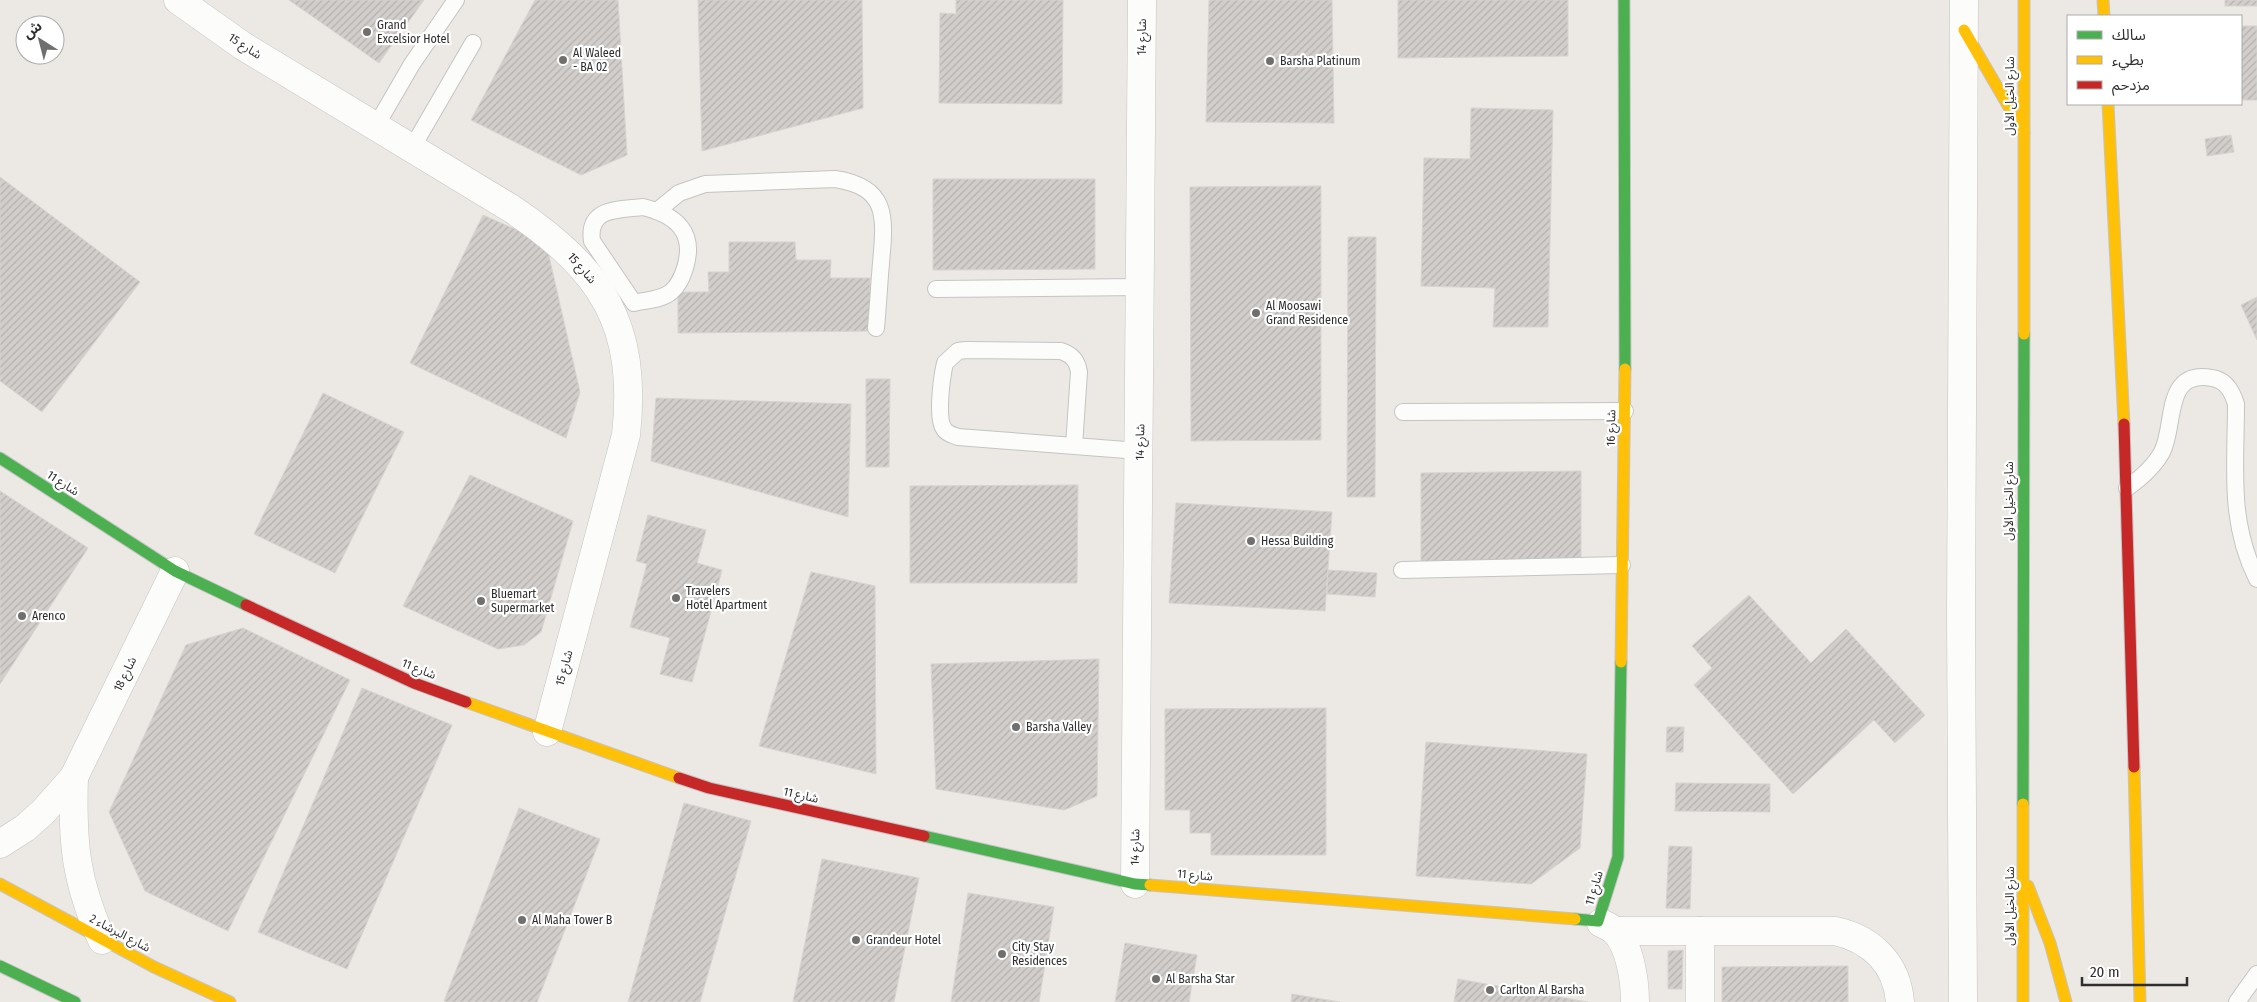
<svg xmlns="http://www.w3.org/2000/svg" width="2257" height="1002" font-family="'Fira Sans Condensed','Noto Sans Arabic',sans-serif">
  <defs>
    <pattern id="building-hatch" width="6" height="6" patternUnits="userSpaceOnUse" patternTransform="scale(1.25)"><rect width="6" height="6" fill="#d1cecb"/><path d="M-1 1l2-2M0 6l6-6M5 7l2-2" fill="none" stroke="#b4b1af"/></pattern>
  </defs>
  <rect width="100%" height="100%" fill="#ece8e4"/>
  <g fill="url(#building-hatch)" stroke="#d7d4d0">
    <path d="M 289,0 L 424,0 L 379,63 Z"/>
    <path d="M 535,0 L 618,0 L 627,155 L 581,175 L 471,120 Z"/>
    <path d="M 698,0 L 862,0 L 863,108 L 702,151 Z"/>
    <path d="M 956,0 L 1063,0 L 1062,104 L 939,103 L 940,13 L 956,14 Z"/>
    <path d="M 1209,0 L 1332,0 L 1334,123 L 1206,122 Z"/>
    <path d="M 1398,0 L 1568,0 L 1568,56 L 1398,58 Z"/>
    <rect x="2225" y="0" width="32" height="6"/>
    <rect x="2241" y="26" width="16" height="74"/>
    <path d="M 1471,108 L 1553,110 L 1548,327 L 1493,327 L 1495,288 L 1421,286 L 1424,158 L 1470,159 Z"/>
    <path d="M 2231,135 L 2234,152 L 2207,156 L 2205,139 Z"/>
    <path d="M 0,177 L 140,282 L 42,412 L 0,381 Z"/>
    <path d="M 933,179 L 1095,179 L 1095,269 L 933,270 Z"/>
    <path d="M 1321,186 L 1321,440 L 1191,441 L 1190,187 Z"/>
    <path d="M 483,215 L 546,243 L 580,392 L 566,438 L 410,363 Z"/>
    <path d="M 1348,237 L 1376,237 L 1375,497 L 1347,497 Z"/>
    <path d="M 729,242 L 795,242 L 796,260 L 831,260 L 830,278 L 870,278 L 871,331 L 678,333 L 678,292 L 709,292 L 708,272 L 729,272 Z"/>
    <path d="M 2257,297 L 2257,340 L 2241,305 Z"/>
    <path d="M 866,379 L 890,379 L 889,467 L 866,467 Z"/>
    <path d="M 323,393 L 404,432 L 335,573 L 254,534 Z"/>
    <path d="M 656,398 L 851,404 L 848,517 L 651,461 Z"/>
    <path d="M 1581,471 L 1581,560 L 1421,562 L 1421,473 Z"/>
    <path d="M 470,475 L 573,521 L 541,632 L 524,645 L 498,649 L 403,606 Z"/>
    <path d="M 1078,485 L 1077,583 L 910,583 L 910,486 Z"/>
    <path d="M 0,491 L 88,548 L 0,684 Z"/>
    <path d="M 1176,503 L 1332,512 L 1325,611 L 1169,603 Z"/>
    <path d="M 648,515 L 706,530 L 697,563 L 722,570 L 692,682 L 660,674 L 670,638 L 630,627 L 647,564 L 636,561 Z"/>
    <path d="M 1328,570 L 1377,573 L 1375,597 L 1327,594 Z"/>
    <path d="M 811,572 L 875,586 L 876,774 L 759,746 Z"/>
    <path d="M 1749,595 L 1811,663 L 1846,629 L 1925,715 L 1895,743 L 1874,720 L 1793,794 L 1694,685 L 1712,668 L 1692,646 Z"/>
    <path d="M 243,628 L 350,680 L 228,931 L 145,891 L 109,812 L 186,645 Z"/>
    <path d="M 1099,659 L 1097,796 L 1064,810 L 936,789 L 931,664 Z"/>
    <path d="M 362,688 L 452,725 L 347,969 L 258,932 Z"/>
    <path d="M 1326,708 L 1326,855 L 1211,855 L 1211,833 L 1190,833 L 1190,810 L 1165,810 L 1165,709 Z"/>
    <path d="M 1667,727 L 1684,727 L 1683,752 L 1666,752 Z"/>
    <path d="M 1426,742 L 1587,754 L 1580,848 L 1531,884 L 1416,876 Z"/>
    <path d="M 1676,783 L 1770,784 L 1770,812 L 1675,811 Z"/>
    <path d="M 684,803 L 751,821 L 700,1002 L 628,1002 Z"/>
    <path d="M 519,808 L 600,839 L 537,1002 L 447,1002 L 444,1001 Z"/>
    <path d="M 1669,846 L 1692,847 L 1690,909 L 1666,908 Z"/>
    <path d="M 822,859 L 919,878 L 894,1002 L 793,1002 Z"/>
    <path d="M 968,893 L 1054,907 L 1039,1002 L 951,1002 Z"/>
    <path d="M 1125,943 L 1197,955 L 1189,1002 L 1115,1002 Z"/>
    <path d="M 1683,950 L 1682,989 L 1668,989 L 1668,951 Z"/>
    <path d="M 1848,966 L 1848,1002 L 1722,1002 L 1722,967 Z"/>
    <path d="M 1458,979 L 1588,1002 L 1454,1002 Z"/>
    <path d="M 1292,994 L 1340,1002 L 1291,1002 Z"/>
  </g>
  <g fill="none" stroke-linecap="round" stroke-linejoin="round">
    <g stroke="#c5c4c5" stroke-width="18">
      <g id="lane">
        <path d="M 376,126 L 412,64 L 456,0"/>
        <path d="M 412,148 L 473,43"/>
        <path d="M 643,207 C 676,215 696,232 685,268 C 682,277 679,285 671,292 C 661,300 646,300 634,303 L 592,241 C 587,207 619,210 643,207 Z"/>
        <path d="M 657,211 L 679,193 L 705,184 L 835,179 C 889,187 885,218 881,263 C 879,285 878,307 876,328"/>
        <path d="M 936,289 L 1141,287"/>
        <path d="M 1403,412 L 1625,411"/>
        <path d="M 1074,446 L 1079,372 C 1077,360 1072,355 1061,351 L 966,350 L 958,351 L 945,363 C 942,376 936,418 944,429 C 947,434 953,435 958,437 L 1139,451"/>
        <path d="M 2127,488 C 2141,478 2154,467 2162,452 C 2176,425 2163,369 2212,378 C 2226,380 2232,391 2236,404 C 2236,467 2228,521 2257,579"/>
        <path d="M 1402,570 L 1622,565"/>
        <path d="M 2237,1002 L 2257,974"/>
      </g>
    </g>
    <g stroke="#c5c4c5" stroke-width="29">
      <g id="street">
        <path d="M 178,0 L 243,46 L 512,209 C 602,270 638,324 626,435 L 547,732"/>
        <path d="M 74,777 C 72,842 75,879 102,940"/>
        <path d="M 0,844 L 25,828 L 43,812 L 74,777 L 175,571"/>
        <path d="M 1135,884 L 1142,0"/>
        <path d="M 1601,923 C 1606,925 1611,928 1615,931 C 1630,946 1635,981 1635,1002"/>
        <path d="M 1615,931 L 1835,931 C 1872,939 1897,964 1900,1002"/>
        <path d="M 1700,1002 L 1700,931"/>
        <path d="M 1963,1002 L 1961,616 L 1964,0"/>
      </g>
    </g>
    <g stroke="#c5c4c5" stroke-width="13">
      <g id="fast">
        <path d="M 1624,0 L 1625,369"/>
        <path d="M 0,458 L 175,571 L 246,605"/>
        <path d="M 2023,804 L 2024,334"/>
        <path d="M 924,836 L 1135,884 L 1150,885"/>
        <path d="M 1575,919 L 1598,921 L 1618,857 L 1621,662"/>
        <path d="M 0,966 L 75,1002"/>
      </g>
    </g>
    <g stroke="#c5c4c5" stroke-width="13">
      <g id="slow">
        <path d="M 2103,0 L 2104,16"/>
        <path d="M 1964,30 L 2024,133"/>
        <path d="M 2108,104 L 2124,424"/>
        <path d="M 2024,334 L 2024,0"/>
        <path d="M 1621,662 L 1625,369"/>
        <path d="M 466,702 L 679,778"/>
        <path d="M 2134,767 L 2140,1002"/>
        <path d="M 0,884 L 154,967 L 230,1002"/>
        <path d="M 1150,885 L 1575,919"/>
        <path d="M 2028,886 L 2050,943 L 2066,1002"/>
        <path d="M 2023,1002 L 2023,804"/>
      </g>
    </g>
    <g stroke="#c5c4c5" stroke-width="13">
      <g id="jam">
        <path d="M 2124,424 L 2134,767"/>
        <path d="M 246,605 L 414,683 L 466,702"/>
        <path d="M 679,778 L 709,788 L 924,836"/>
      </g>
    </g>
    <use href="#lane" stroke="#fcfcfb" stroke-width="16"/>
    <use href="#street" stroke="#fcfcfb" stroke-width="28"/>
    <use href="#fast" stroke="#4caf50" stroke-width="11"/>
    <use href="#slow" stroke="#ffc107" stroke-width="11"/>
    <use href="#jam" stroke="#c62828" stroke-width="11"/>
  </g>
  <g fill="#706f6e" stroke="#fff" stroke-width="2">
    <circle cx="367" cy="32" r="5"/>
    <circle cx="563" cy="60" r="5"/>
    <circle cx="1270" cy="61" r="5"/>
    <circle cx="1256" cy="313" r="5"/>
    <circle cx="1251" cy="541" r="5"/>
    <circle cx="676" cy="598" r="5"/>
    <circle cx="481" cy="601" r="5"/>
    <circle cx="22" cy="616" r="5"/>
    <circle cx="1016" cy="727" r="5"/>
    <circle cx="522" cy="920" r="5"/>
    <circle cx="856" cy="940" r="5"/>
    <circle cx="1002" cy="954" r="5"/>
    <circle cx="1156" cy="979" r="5"/>
    <circle cx="1490" cy="990" r="5"/>
  </g>
  <g text-anchor="middle" dominant-baseline="central" stroke-width="4.5" stroke-linejoin="round" paint-order="stroke">
    <g font-size="12" fill="#2e2e2e" stroke="#fff" text-anchor="start">
      <text x="377" y="25">Grand<tspan x="377" dy="14">Excelsior Hotel</tspan></text>
      <text x="573" y="53">Al Waleed<tspan x="573" dy="14">- BA 02</tspan></text>
      <text x="1280" y="61">Barsha Platinum</text>
      <text x="1266" y="306">Al Moosawi<tspan x="1266" dy="14">Grand Residence</tspan></text>
      <text x="1261" y="541">Hessa Building</text>
      <text x="686" y="591">Travelers<tspan x="686" dy="14">Hotel Apartment</tspan></text>
      <text x="491" y="594">Bluemart<tspan x="491" dy="14">Supermarket</tspan></text>
      <text x="32" y="616">Arenco</text>
      <text x="1026" y="727">Barsha Valley</text>
      <text x="532" y="920">Al Maha Tower B</text>
      <text x="866" y="940">Grandeur Hotel</text>
      <text x="1012" y="947">City Stay<tspan x="1012" dy="14">Residences</tspan></text>
      <text x="1166" y="979">Al Barsha Star</text>
      <text x="1500" y="990">Carlton Al Barsha</text>
    </g>
    <g font-size="12" fill="#2e2e2e" stroke="#fff">
      <text transform="translate(1142 37) rotate(-90)">شارع 14</text>
      <text transform="translate(245 46) rotate(33)">شارع 15</text>
      <text transform="translate(2010 96) rotate(-90)">شارع الخيل الأول</text>
      <text transform="translate(582 268) rotate(49)">شارع 15</text>
      <text transform="translate(1611 428) rotate(-89)">شارع 16</text>
      <text transform="translate(1140 442) rotate(-89)">شارع 14</text>
      <text transform="translate(63 483) rotate(33)">شارع 11</text>
      <text transform="translate(2009 501) rotate(-90)">شارع الخيل الأول</text>
      <text transform="translate(564 668) rotate(-75)">شارع 15</text>
      <text transform="translate(419 669) rotate(22)">شارع 11</text>
      <text transform="translate(125 674) rotate(-64)">شارع 18</text>
      <text transform="translate(801 795) rotate(13)">شارع 11</text>
      <text transform="translate(1135 847) rotate(-89)">شارع 14</text>
      <text transform="translate(1195 875) rotate(5)">شارع 11</text>
      <text transform="translate(1594 888) rotate(-73)">شارع 11</text>
      <text transform="translate(2010 906) rotate(-90)">شارع الخيل الأول</text>
      <text transform="translate(120 933) rotate(28)">شارع البرشاء 2</text>
    </g>
  </g>
  <rect x="2067" y="15" width="175" height="90" fill="#ffffff" stroke="#ababab"/>
  <rect x="2077" y="31" width="25" height="8" fill="#4caf50" stroke="#ababab"/>
  <text x="2112" y="40" font-size="15" fill="#2e2e2e">سالك</text>
  <rect x="2077" y="56" width="25" height="8" fill="#ffc107" stroke="#ababab"/>
  <text x="2112" y="65" font-size="15" fill="#2e2e2e">بطيء</text>
  <rect x="2077" y="81" width="25" height="8" fill="#c62828" stroke="#ababab"/>
  <text x="2112" y="90" font-size="15" fill="#2e2e2e">مزدحم</text>
  <g transform="translate(40 40) rotate(324)"><circle r="24" fill="#ffffff" stroke="#ababab"/>
  <path d="M0-4L9 19L0 12L-9 19Z" fill="#706f6e"/>
  <text y="-8" font-size="14" font-weight="bold" text-anchor="middle" fill="#2e2e2e">ش</text>
  </g>
  <path d="M2082 977v8h105v-8" fill="none" stroke="#2e2e2e" stroke-width="2.5"/>
  <text x="2090" y="977" font-size="15" fill="#2e2e2e" stroke="#ffffff" stroke-width="4" paint-order="stroke">20 m</text>
</svg>
